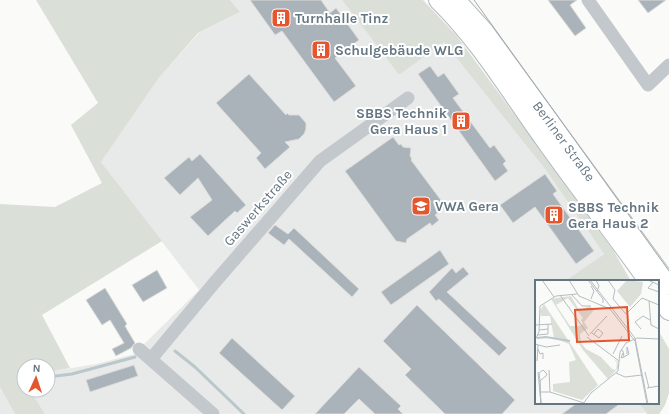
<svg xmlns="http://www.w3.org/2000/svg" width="669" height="414" font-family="Karla,sans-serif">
  <rect width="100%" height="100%" fill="#fafaf8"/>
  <g fill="#e8e9e9">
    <path d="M 230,0 L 342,0 L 399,75 L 444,41 L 545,169 L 604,254 L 565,281 L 536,281 L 536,403 L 639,403 L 648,413 L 45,414 L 30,390 L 48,390 L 48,372 L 96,364 L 134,354 L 199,290 L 101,162 L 158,79 L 199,33 L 240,12 Z"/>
    <path d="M 0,387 L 15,414 L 0,414 Z"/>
  </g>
  <g fill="#dadfd7">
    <path d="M 36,0 L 230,0 L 240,12 L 198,33 L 158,79 L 101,162 L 162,241 L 42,315 L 70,368 L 48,372 L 48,366 L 24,366 L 24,376 L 22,376 L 24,379 L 24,390 L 30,390 L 45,414 L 15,414 L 0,387 L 0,204 L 55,207 L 102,183 L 71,125 L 98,103 Z"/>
    <path d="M 342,0 L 423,0 L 456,35 L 490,81 L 613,250 L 631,281 L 565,281 L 604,254 L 545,169 L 444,42 L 399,75 Z"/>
    <path d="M 658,330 L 669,349 L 669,393 L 665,405 L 659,414 L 646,414 L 647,413 L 639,403 L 658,403 Z"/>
  </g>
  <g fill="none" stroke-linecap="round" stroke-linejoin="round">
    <g stroke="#bbc7cb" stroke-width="3">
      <path d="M 175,351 L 195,367 L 244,414"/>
      <path d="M 48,377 L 72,374 L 135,357"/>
    </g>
  </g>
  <g fill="#aab3b9" stroke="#dcdcda">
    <path d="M 250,0 L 321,0 L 330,13 L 336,8 L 359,40 L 335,58 L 356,86 L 334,102 L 282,31 L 275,35 Z"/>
    <path d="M 548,0 L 577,0 L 570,5 L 586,28 L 575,36 Z"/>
    <path d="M 638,0 L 666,0 L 648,13 Z"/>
    <path d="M 430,66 L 438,77 L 444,73 L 459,94 L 453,98 L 490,148 L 494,145 L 506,161 L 503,164 L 508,171 L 495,181 L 418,74 Z"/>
    <path d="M 249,74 L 286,115 L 287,113 L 289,115 L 299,115 L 306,123 L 306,129 L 304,134 L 299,139 L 285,142 L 290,147 L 265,169 L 256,158 L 261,153 L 216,103 Z"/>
    <path d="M 393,137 L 399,145 L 401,144 L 403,147 L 411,148 L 410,156 L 412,159 L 411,160 L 446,207 L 435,215 L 439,220 L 432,226 L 430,223 L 407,239 L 406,243 L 396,241 L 345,171 Z"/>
    <path d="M 200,154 L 246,205 L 237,213 L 235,211 L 208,236 L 190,217 L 212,200 L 198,178 L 180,195 L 164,178 L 189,157 L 192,161 Z"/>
    <path d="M 545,174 L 557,191 L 553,194 L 594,251 L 576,264 L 535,207 L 513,223 L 500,205 Z"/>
    <path d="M 275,225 L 288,234 L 294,228 L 359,289 L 352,297 L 289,239 L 284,245 L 268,233 Z"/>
    <path d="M 440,250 L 449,264 L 391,305 L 381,292 Z"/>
    <path d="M 463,267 L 469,274 L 447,292 L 507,348 L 499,356 L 439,299 L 436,301 L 429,292 L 452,268 L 456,273 Z"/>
    <path d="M 157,270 L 167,288 L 143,302 L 132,285 Z"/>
    <path d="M 105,288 L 127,324 L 125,326 L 135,343 L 131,348 L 116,356 L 112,349 L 124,343 L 110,320 L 102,325 L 86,300 Z"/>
    <path d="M 417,305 L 515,400 L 502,414 L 445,414 L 405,375 L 411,369 L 383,341 Z"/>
    <path d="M 232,338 L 295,396 L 282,410 L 219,353 Z"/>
    <path d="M 134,365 L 138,376 L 90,392 L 86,380 Z"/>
    <path d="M 359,367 L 401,406 L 398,409 L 403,414 L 375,414 L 359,399 L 344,414 L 315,414 Z"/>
    <path d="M 577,403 L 621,403 L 606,414 L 562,414 Z"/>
  </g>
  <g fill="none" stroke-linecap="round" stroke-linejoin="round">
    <g stroke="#b3babf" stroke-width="20">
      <g id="secondary">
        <path d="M 438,0 C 480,41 510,92 544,139 C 578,187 614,233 648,281"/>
        <path id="s1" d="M 456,0 L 484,31 L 669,285"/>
        <path d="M 658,295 L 669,311"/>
      </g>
    </g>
    <g stroke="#c3c8cc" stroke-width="13">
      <path d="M 588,0 L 648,85 L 669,65"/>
      <path d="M 139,349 L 213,414"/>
      <path d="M 151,359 L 215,282 L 320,161 L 408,98"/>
    </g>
    <use href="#secondary" stroke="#fff" stroke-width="18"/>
    <path stroke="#a2aab0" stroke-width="1" d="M 474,0 L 669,271"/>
  </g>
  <defs>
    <g id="building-square" transform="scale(1)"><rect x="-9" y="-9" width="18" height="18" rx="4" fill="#e4572e" stroke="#fff"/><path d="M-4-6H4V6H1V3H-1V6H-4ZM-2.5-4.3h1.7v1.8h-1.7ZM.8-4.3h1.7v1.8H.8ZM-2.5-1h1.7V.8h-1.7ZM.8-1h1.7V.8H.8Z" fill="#fff"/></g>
    <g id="university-square" transform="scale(1)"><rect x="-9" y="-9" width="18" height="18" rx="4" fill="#e4572e" stroke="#fff"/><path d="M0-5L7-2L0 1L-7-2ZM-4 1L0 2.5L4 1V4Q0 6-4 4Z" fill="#fff"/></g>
  </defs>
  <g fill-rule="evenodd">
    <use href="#building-square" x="281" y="18"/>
    <use href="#building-square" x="321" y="50"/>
    <use href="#building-square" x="461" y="121"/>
    <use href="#university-square" x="421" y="206"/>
    <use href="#building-square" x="554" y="215"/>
  </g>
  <g text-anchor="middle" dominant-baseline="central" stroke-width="4" stroke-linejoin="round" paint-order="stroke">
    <g font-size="14" font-weight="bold" fill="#657683" stroke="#fff" text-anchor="start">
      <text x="295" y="18">Turnhalle Tinz</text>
      <text x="335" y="50">Schulgebäude WLG</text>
      <text x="447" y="113" text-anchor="end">SBBS Technik<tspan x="447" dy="16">Gera Haus 1</tspan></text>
      <text x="435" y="206">VWA Gera</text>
      <text x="568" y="207">SBBS Technik<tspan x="568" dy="16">Gera Haus 2</tspan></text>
    </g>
    <g font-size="14" fill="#657683" stroke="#fff">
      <text stroke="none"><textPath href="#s1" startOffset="178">Berliner Straße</textPath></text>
      <text transform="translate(258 208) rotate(-49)">Gaswerkstraße</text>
    </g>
  </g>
  <g transform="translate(535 280)">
    <rect width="124" height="124" fill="#fafaf8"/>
    <path d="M 92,0 L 108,2 L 106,14 L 95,27 L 82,11 ZM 36,16 L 44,30 L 55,26 L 59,30 L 49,42 L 53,48 L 45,54 L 46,63 L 51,69 L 66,77 L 77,89 L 81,90 L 82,83 L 79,79 L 83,82 L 83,88 L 73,99 L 48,70 L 16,19 ZM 33,18 L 48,38 L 46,40 L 48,44 L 45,46 L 35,46 L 21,25 ZM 9,24 L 63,105 L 47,120 L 18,111 L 18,104 L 35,102 L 34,82 L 41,80 L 34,64 L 19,58 L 15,36 L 6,36 L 5,31 Z" fill="#dadfd7" fill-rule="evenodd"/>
    <path fill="none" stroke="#bbc7cb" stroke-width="2" d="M 2,58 L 11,57 L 35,61"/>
    <path fill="none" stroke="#b5bdc2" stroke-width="1" d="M 7,0 L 19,17M 34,0 L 44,16 L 75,29 L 100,61 L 112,124M 53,0 L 68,19 L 68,23M 55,0 L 100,58 L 113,124M 61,0 L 64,6 L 62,11M 73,0 L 80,10 L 78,19 L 91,34 L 107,18 L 124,25M 113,0 L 124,5M 118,2 L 113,8 L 124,12M 56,6 L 59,11 L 56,19M 25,15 L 54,56M 37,15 L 47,26 L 56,26M 114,21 L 116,45 L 124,49M 0,45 L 17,44M 106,49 L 100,42 L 108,36 L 115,40M 4,50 L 13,49 L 13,44M 57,53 L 64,58 L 68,53 L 63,49 L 59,54M 55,54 L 72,36M 2,55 L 13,54 L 13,49M 124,56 L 124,76M 52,57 L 84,81M 0,60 L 4,52 L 5,26 L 21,16 L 42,14M 0,64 L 11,67 L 25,65M 3,69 L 5,74 L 8,73 L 8,79M 86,70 L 88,71 L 89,77 L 86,78 L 88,73M 78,74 L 87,56M 89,77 L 94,74 L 92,67 L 92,74M 2,81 L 3,65M 14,90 L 15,112M 3,92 L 6,124M 110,92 L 114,108M 81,93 L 90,97 L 107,95M 112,108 L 124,106M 5,112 L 15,112 L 49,123M 6,124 L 5,102 L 5,101 L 6,100 L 11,96 L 12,94 L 8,90 L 4,93 L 5,101 L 5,110 L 6,124M 48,124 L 56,113 L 83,91 L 85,72 L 91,63 L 102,58 L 124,59"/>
    <path fill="#e4572e" fill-opacity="0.15" stroke="#e4572e" stroke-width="2" d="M 92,27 L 94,60 L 42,62 L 40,30 Z"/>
    <rect width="124" height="124" fill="none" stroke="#657683" stroke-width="2"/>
  </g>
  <g transform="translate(36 378) rotate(3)"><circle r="19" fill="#ffffff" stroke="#c1c8cd"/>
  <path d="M0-3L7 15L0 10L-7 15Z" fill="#e4572e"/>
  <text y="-6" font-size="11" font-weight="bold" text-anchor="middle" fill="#657683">N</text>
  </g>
</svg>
